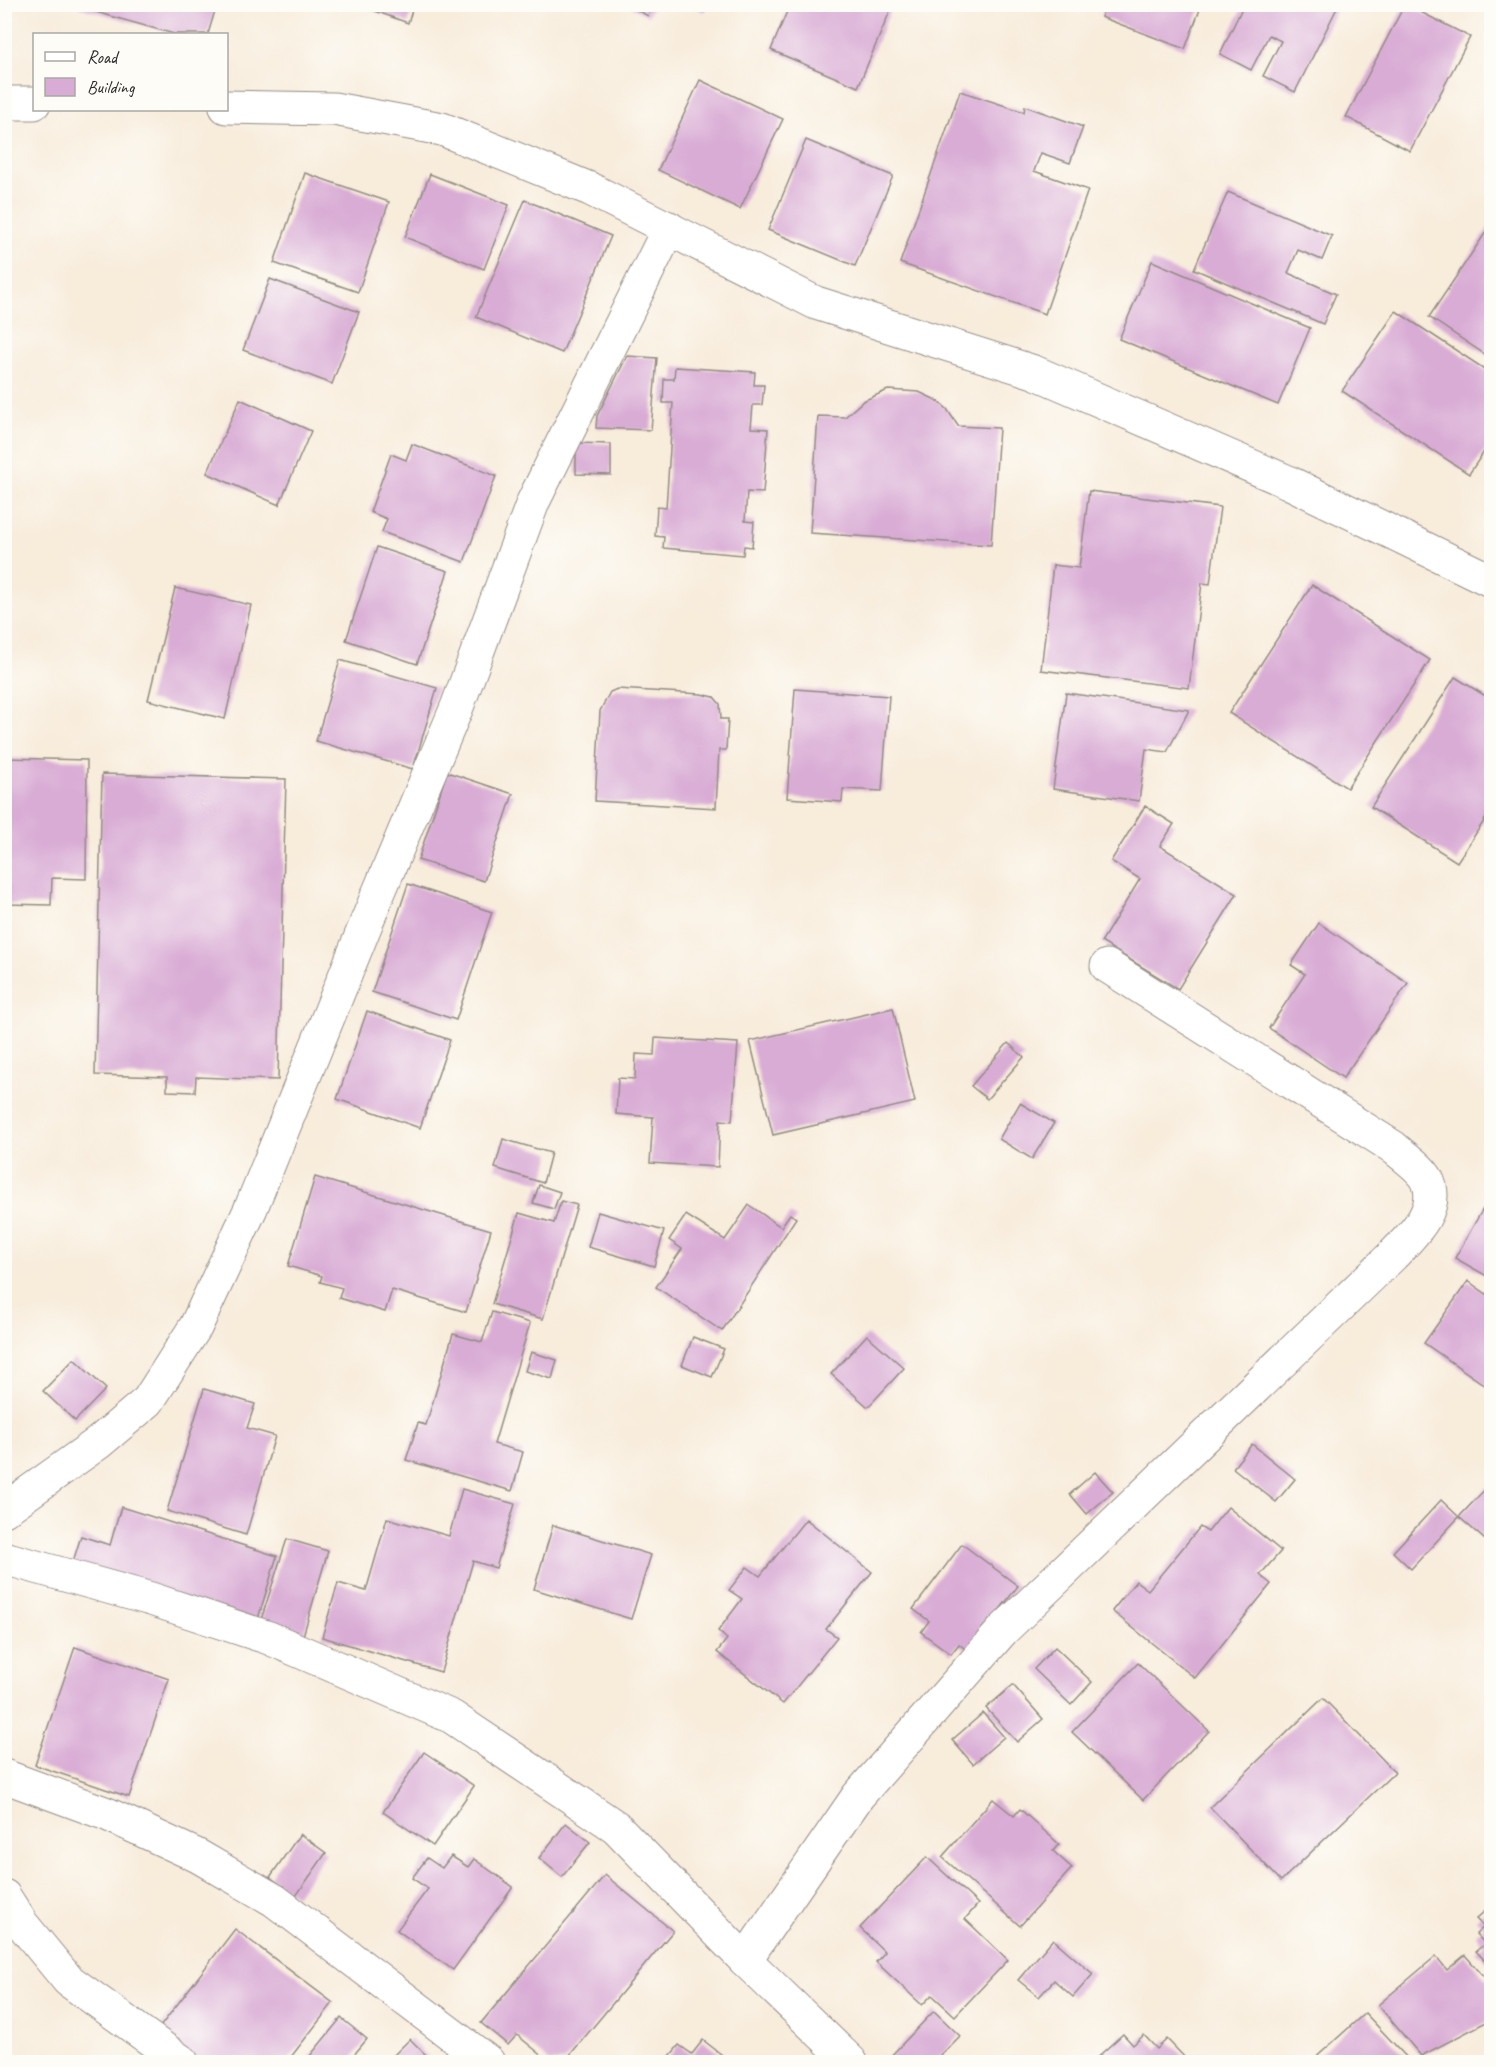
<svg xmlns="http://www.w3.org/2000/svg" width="1496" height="2067" font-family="Caveat,sans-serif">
  <rect width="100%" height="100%" fill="#fdfcf7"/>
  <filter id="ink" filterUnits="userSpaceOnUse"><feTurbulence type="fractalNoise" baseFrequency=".0167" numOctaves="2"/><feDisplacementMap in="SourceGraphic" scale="12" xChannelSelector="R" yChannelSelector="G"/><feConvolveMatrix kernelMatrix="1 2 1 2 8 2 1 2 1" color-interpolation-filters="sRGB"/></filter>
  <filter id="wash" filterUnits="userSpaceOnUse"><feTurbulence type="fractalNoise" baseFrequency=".008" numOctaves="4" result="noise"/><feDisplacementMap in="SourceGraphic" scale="24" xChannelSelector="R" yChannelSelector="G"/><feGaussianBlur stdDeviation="1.35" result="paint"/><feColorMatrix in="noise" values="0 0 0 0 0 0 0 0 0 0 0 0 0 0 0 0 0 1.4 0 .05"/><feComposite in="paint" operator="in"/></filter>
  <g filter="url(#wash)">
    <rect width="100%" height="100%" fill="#f8ecdb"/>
    <g id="blocks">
      <g fill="#d9acd5">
        <path d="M 79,4 L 217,4 L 208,34 L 174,34 L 78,7 Z"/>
        <path d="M 356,4 L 414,4 L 408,23 Z"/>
        <path d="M 626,4 L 654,4 L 648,16 Z"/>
        <path d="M 690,4 L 707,4 L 704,12 Z"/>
        <path d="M 790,4 L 893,4 L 858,87 L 771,50 Z"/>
        <path d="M 1106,4 L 1202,4 L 1185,49 L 1101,17 Z"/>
        <path d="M 1244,4 L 1339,4 L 1295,92 L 1263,76 L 1281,41 L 1269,35 L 1251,70 L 1220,54 Z"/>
        <path d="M 1405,4 L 1470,37 L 1410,151 L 1346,117 Z"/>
        <path d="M 700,80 L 783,119 L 740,209 L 658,170 Z"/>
        <path d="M 960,91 L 1024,112 L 1025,106 L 1083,127 L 1070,163 L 1041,153 L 1034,171 L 1088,190 L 1045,314 L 900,263 Z"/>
        <path d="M 806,140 L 893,176 L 855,266 L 768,230 Z"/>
        <path d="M 305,173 L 389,202 L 358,292 L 274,263 Z"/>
        <path d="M 430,174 L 509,205 L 484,269 L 405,237 Z"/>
        <path d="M 1228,192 L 1332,236 L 1322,260 L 1298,250 L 1288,273 L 1336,294 L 1323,324 L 1194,269 Z"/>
        <path d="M 525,200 L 611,236 L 562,353 L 476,317 Z"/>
        <path d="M 1492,223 L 1492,359 L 1429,317 Z"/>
        <path d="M 1152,261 L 1310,328 L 1278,405 L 1119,339 Z"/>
        <path d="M 270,279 L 359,312 L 332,384 L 243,350 Z"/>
        <path d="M 1396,311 L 1492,374 L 1492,440 L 1469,474 L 1342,391 Z"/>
        <path d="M 627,356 L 657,358 L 651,430 L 596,428 L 597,416 Z"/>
        <path d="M 675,367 L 755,372 L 754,385 L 764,385 L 762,405 L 753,405 L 751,428 L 768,429 L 763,493 L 747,492 L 745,521 L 754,522 L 752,547 L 744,546 L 743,555 L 663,548 L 664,537 L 655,536 L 657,507 L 666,508 L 673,403 L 663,403 L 664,379 L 674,379 Z"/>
        <path d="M 888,390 L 919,392 L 938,401 L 947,409 L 958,426 L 999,428 L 991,545 L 810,533 L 818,416 L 845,417 L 863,401 Z"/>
        <path d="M 240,399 L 311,431 L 279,505 L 207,473 Z"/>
        <path d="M 576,443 L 611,444 L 611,475 L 576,474 Z"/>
        <path d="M 412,444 L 496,476 L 464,562 L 382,532 L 387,519 L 370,512 L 391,454 L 406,460 Z"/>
        <path d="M 1089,491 L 1220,507 L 1210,584 L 1202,583 L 1189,688 L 1041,670 L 1053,565 L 1079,568 Z"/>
        <path d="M 377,547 L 448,571 L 417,664 L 346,640 Z"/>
        <path d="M 1312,585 L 1430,660 L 1347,788 L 1229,713 Z"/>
        <path d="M 175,588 L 251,605 L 225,719 L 148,700 Z"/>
        <path d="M 340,660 L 437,688 L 413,769 L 316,741 Z"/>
        <path d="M 1455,677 L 1492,700 L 1492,809 L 1457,862 L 1371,807 Z"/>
        <path d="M 617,689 L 701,694 L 714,697 L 720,704 L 721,719 L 728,719 L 726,750 L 719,750 L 716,808 L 595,801 L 600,711 L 610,692 Z"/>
        <path d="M 795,689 L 889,696 L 882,791 L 843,789 L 842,802 L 787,798 Z"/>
        <path d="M 1066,693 L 1189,710 L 1167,752 L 1146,749 L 1139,801 L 1053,789 Z"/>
        <path d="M 4,758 L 87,760 L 86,879 L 52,878 L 51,905 L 4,904 Z"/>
        <path d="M 447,772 L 513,794 L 484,881 L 418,860 Z"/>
        <path d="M 102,774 L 286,779 L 278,1080 L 196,1077 L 195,1092 L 167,1091 L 167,1077 L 95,1075 Z"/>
        <path d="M 1145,806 L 1174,824 L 1160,846 L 1237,894 L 1178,989 L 1101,942 L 1140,879 L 1111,861 Z"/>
        <path d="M 408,884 L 492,912 L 456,1020 L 372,992 Z"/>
        <path d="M 1319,923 L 1408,983 L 1343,1078 L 1269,1028 L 1305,974 L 1291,965 Z"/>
        <path d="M 893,1008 L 915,1102 L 773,1135 L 750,1041 Z"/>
        <path d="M 367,1011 L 450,1040 L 420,1128 L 337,1099 Z"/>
        <path d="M 655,1038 L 738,1043 L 732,1121 L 720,1120 L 718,1167 L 650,1163 L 653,1117 L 616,1114 L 618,1078 L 635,1079 L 636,1054 L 654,1055 Z"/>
        <path d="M 1008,1043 L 1024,1057 L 987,1099 L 971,1086 Z"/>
        <path d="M 1020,1103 L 1054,1123 L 1032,1159 L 999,1139 Z"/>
        <path d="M 503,1139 L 551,1153 L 543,1183 L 495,1168 Z"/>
        <path d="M 315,1177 L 491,1230 L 466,1312 L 392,1290 L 385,1312 L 339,1298 L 342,1288 L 320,1282 L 322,1276 L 288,1266 Z"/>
        <path d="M 539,1185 L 560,1192 L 554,1209 L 533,1203 Z"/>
        <path d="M 1492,1193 L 1492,1279 L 1455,1258 Z"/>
        <path d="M 561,1201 L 577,1205 L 543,1319 L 492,1304 L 519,1213 L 554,1223 Z"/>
        <path d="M 749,1205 L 781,1227 L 790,1214 L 796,1218 L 722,1331 L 656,1287 L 682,1249 L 669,1240 L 686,1215 L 725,1240 Z"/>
        <path d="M 598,1212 L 664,1231 L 654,1266 L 588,1247 Z"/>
        <path d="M 1468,1281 L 1492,1298 L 1492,1390 L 1424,1343 Z"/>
        <path d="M 492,1312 L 530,1323 L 494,1444 L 523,1452 L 512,1491 L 406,1460 L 418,1423 L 426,1425 L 453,1334 L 482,1342 Z"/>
        <path d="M 867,1335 L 904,1368 L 868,1407 L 831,1374 Z"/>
        <path d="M 693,1337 L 724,1349 L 712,1377 L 682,1365 Z"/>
        <path d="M 531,1352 L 557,1360 L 552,1379 L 525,1371 Z"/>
        <path d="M 74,1359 L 106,1389 L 75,1421 L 43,1391 Z"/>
        <path d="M 204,1389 L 255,1404 L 247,1428 L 275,1436 L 246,1535 L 167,1511 Z"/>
        <path d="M 1252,1444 L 1295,1479 L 1276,1502 L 1233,1468 Z"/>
        <path d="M 1095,1472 L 1113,1492 L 1087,1514 L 1070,1494 Z"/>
        <path d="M 1492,1482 L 1492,1546 L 1459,1517 Z"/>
        <path d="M 462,1489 L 515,1504 L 496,1568 L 473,1561 L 441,1672 L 322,1637 L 338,1583 L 366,1591 L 387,1518 L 449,1536 Z"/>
        <path d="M 1441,1500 L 1459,1517 L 1411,1569 L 1393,1552 Z"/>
        <path d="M 121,1507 L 277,1556 L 257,1622 L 72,1565 L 81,1536 L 110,1545 Z"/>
        <path d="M 1228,1507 L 1281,1551 L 1260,1575 L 1271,1584 L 1195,1678 L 1112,1611 L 1136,1581 L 1148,1590 L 1200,1527 L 1208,1532 Z"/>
        <path d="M 806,1519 L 872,1572 L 826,1629 L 837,1637 L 783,1704 L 717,1652 L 727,1639 L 718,1631 L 742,1599 L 729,1590 L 747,1567 L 760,1576 Z"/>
        <path d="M 553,1525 L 651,1555 L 631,1619 L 534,1589 Z"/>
        <path d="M 287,1539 L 328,1551 L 303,1636 L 260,1623 Z"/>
        <path d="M 962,1544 L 1018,1586 L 968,1651 L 959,1644 L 951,1654 L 921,1632 L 929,1621 L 913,1609 Z"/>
        <path d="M 75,1647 L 169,1679 L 129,1797 L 35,1765 Z"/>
        <path d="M 1055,1647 L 1092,1682 L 1071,1705 L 1034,1669 Z"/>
        <path d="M 1138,1663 L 1209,1731 L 1143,1800 L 1072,1732 Z"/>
        <path d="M 1013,1685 L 1043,1719 L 1017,1742 L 986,1708 Z"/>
        <path d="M 1323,1698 L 1395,1772 L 1281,1881 L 1210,1807 Z"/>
        <path d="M 983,1713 L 1004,1737 L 973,1764 L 952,1740 Z"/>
        <path d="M 424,1752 L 474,1786 L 433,1846 L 383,1812 Z"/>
        <path d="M 993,1799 L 1014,1816 L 1020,1809 L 1059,1844 L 1053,1851 L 1072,1868 L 1020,1926 L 942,1857 Z"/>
        <path d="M 566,1823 L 590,1842 L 562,1877 L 539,1858 Z"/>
        <path d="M 300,1834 L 326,1853 L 296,1896 L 270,1877 Z"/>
        <path d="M 451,1856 L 468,1867 L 474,1859 L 513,1887 L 453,1970 L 397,1930 L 428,1889 L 412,1878 L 427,1858 L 442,1868 Z"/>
        <path d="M 927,1857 L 978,1904 L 965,1919 L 1008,1960 L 955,2016 L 932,1995 L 922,2005 L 876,1962 L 885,1952 L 860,1928 Z"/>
        <path d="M 605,1875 L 673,1931 L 564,2062 L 550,2062 L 517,2035 L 508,2045 L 481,2023 Z"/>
        <path d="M 1492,1905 L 1492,1968 L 1476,1951 L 1485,1944 L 1476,1934 L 1484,1927 L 1476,1919 Z"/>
        <path d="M 235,1929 L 333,2003 L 287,2062 L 188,2062 L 153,2036 Z"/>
        <path d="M 1053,1939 L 1093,1974 L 1073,1997 L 1054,1980 L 1039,1997 L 1018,1980 Z"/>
        <path d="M 1465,1955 L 1492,1986 L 1492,2019 L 1421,2056 L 1378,2005 L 1436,1956 L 1447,1970 Z"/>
        <path d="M 934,2011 L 960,2036 L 934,2062 L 885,2062 Z"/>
        <path d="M 1365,2013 L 1411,2062 L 1311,2062 Z"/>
        <path d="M 341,2018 L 367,2039 L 348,2062 L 305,2062 Z"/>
        <path d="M 1123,2034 L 1133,2045 L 1144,2035 L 1157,2049 L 1167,2039 L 1189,2062 L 1092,2062 Z"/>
        <path d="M 410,2039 L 432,2061 L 387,2062 Z"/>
        <path d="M 703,2040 L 731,2062 L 665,2062 L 679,2045 L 692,2054 Z"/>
      </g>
    </g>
  </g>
  <g filter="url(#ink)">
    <use href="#blocks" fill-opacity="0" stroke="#928c83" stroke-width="1.5"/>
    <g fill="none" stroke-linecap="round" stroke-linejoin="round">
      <g stroke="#928c83" stroke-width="35">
        <g id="minor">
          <path d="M 4,103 L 34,103"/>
          <path d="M 226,107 L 334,109 L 442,129 L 590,189 L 816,303 L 1034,372 L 1288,482 L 1492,581"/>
          <path d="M 4,1510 L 98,1443 L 148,1401 L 196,1326 L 251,1208 L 376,899 L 457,707 L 533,502 L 669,228"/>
          <path d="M 4,1558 L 151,1599 L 269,1638 L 452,1717 L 616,1827 L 745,1960 L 851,2062"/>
          <path d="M 4,1776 L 107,1814 L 198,1856 L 274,1900 L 488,2062"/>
          <path d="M 4,1896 L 22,1924 L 68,1980 L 182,2062"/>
          <path d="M 745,1960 L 858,1796 L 1003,1630 L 1393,1255 C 1411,1236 1442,1209 1427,1179 C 1420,1167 1403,1156 1393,1147 L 1107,966"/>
        </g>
      </g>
      <use href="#minor" stroke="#fff" stroke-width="33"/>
    </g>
  </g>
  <rect width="1496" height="2067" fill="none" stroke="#fdfcf7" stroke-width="24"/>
  <rect x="33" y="33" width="195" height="78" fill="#fdfcf7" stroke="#a9a8a5" stroke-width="1.5"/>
  <rect x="45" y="52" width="30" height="9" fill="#ffffff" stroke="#a9a8a5" stroke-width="1.5"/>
  <text x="87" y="63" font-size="18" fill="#2b2b2b">Road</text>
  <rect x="45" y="78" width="30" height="18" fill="#d9acd5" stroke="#a9a8a5" stroke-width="1.5"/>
  <text x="87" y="93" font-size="18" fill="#2b2b2b">Building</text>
</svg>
